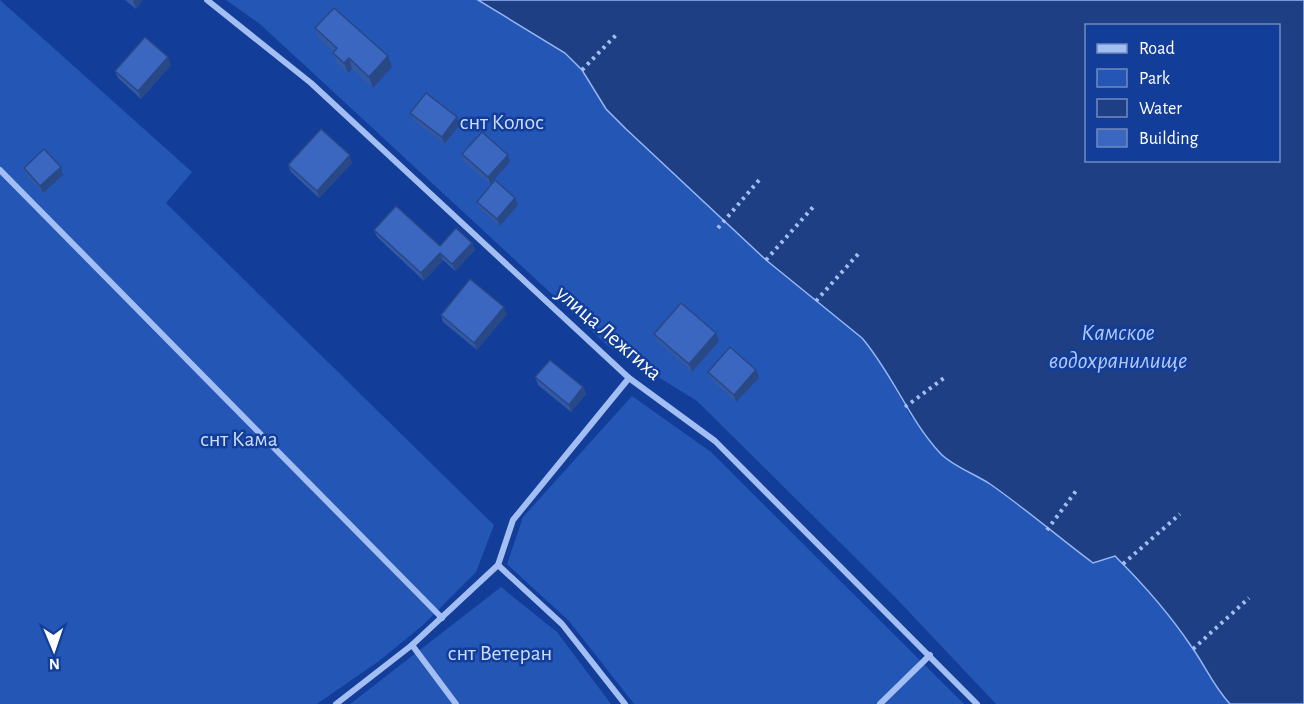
<svg xmlns="http://www.w3.org/2000/svg" width="1304" height="704" font-family="'Alegreya Sans',sans-serif">
  <rect width="100%" height="100%" fill="#123d98"/>
  <g fill="#2456b6">
    <path d="M 0,0 L 192,172 L 166,203 L 494,525 L 476,572 L 423,625 L 379,661 L 317,704 L 0,704 Z"/>
    <path d="M 226,0 L 478,0 L 565,53 L 582,70 L 606,109 L 626,129 L 766,260 L 862,338 L 875,353 L 911,417 L 989,483 L 1092,563 L 1115,556 C 1142,585 1168,613 1191,645 C 1205,665 1213,686 1230,704 L 996,704 L 895,597 L 697,401 L 608,346 L 260,24 Z"/>
    <path d="M 632,396 L 711,452 L 964,704 L 634,704 L 569,621 L 507,564 L 523,517 Z"/>
    <path d="M 501,587 L 557,632 L 611,704 L 350,704 Z"/>
  </g>
  <path fill="#1f3f84" stroke="#95b7f7" stroke-width="1.5" fill-rule="evenodd" d="M 478,0 L 1304,0 L 1304,704 L 1230,704 C 1213,686 1205,665 1191,646 C 1169,613 1143,584 1115,556 L 1093,563 C 1058,537 1026,509 990,484 C 975,474 952,466 940,453 C 908,418 892,373 862,338 L 766,260 L 626,129 L 606,109 L 582,70 L 565,53 ZM 1086,26 L 1278,26 L 1278,160 L 1086,160 Z"/>
  <g fill="none" stroke-linecap="round" stroke-linejoin="round">
    <g stroke="#a3bef3" stroke-width="4" stroke-dasharray="3 4.5" stroke-linecap="butt">
      <path d="M 582,70 L 618,33"/>
      <path d="M 718,228 L 760,179"/>
      <path d="M 766,260 L 814,206"/>
      <path d="M 816,301 L 859,253"/>
      <path d="M 905,407 L 944,378"/>
      <path d="M 1047,530 L 1076,491"/>
      <path d="M 1123,564 L 1180,514"/>
      <path d="M 1193,649 L 1249,598"/>
    </g>
    <g stroke="#a3bef3" stroke-width="6">
      <path d="M 207,0 L 311,83 L 629,378 L 715,441 L 977,704"/>
      <path d="M 0,170 L 442,618"/>
      <path d="M 498,565 L 562,624 L 625,704"/>
      <path d="M 412,645 L 456,704"/>
      <path d="M 336,704 L 412,645 L 498,565 L 513,520 L 629,378"/>
      <path d="M 880,704 L 930,655"/>
    </g>
  </g>
  <g fill="#3359a5">
    <path d="M 125,0 L 143,0 L 136,9 Z"/>
    <path d="M 315,28 L 388,56 L 392,67 L 373,88 L 352,69 L 348,73 L 337,64 L 333,53 L 334,52 L 319,39 Z"/>
    <path d="M 171,65 L 141,99 L 118,78 L 115,71 Z"/>
    <path d="M 410,113 L 457,117 L 460,125 L 444,144 L 413,120 Z"/>
    <path d="M 462,154 L 510,162 L 490,184 L 464,162 Z"/>
    <path d="M 352,163 L 319,198 L 291,172 L 288,165 Z"/>
    <path d="M 24,168 L 63,175 L 43,193 L 27,176 Z"/>
    <path d="M 515,198 L 518,205 L 500,226 L 480,209 L 477,202 Z"/>
    <path d="M 374,230 L 440,246 L 472,243 L 475,250 L 455,271 L 443,260 L 424,281 L 377,237 Z"/>
    <path d="M 507,314 L 477,350 L 443,322 L 441,315 Z"/>
    <path d="M 654,334 L 719,341 L 692,372 L 657,341 Z"/>
    <path d="M 708,372 L 759,378 L 736,402 L 711,379 Z"/>
    <path d="M 535,377 L 583,387 L 586,394 L 571,412 L 538,385 Z"/>
  </g>
  <g fill="#294886">
    <path d="M 134,0 L 143,0 L 136,9 L 133,1 Z"/>
    <path d="M 388,56 L 392,67 L 373,88 L 369,77 Z"/>
    <path d="M 168,57 L 171,65 L 141,99 L 138,91 Z"/>
    <path d="M 349,58 L 352,69 L 348,73 L 344,63 Z"/>
    <path d="M 457,117 L 460,125 L 444,144 L 442,137 Z"/>
    <path d="M 350,155 L 352,163 L 319,198 L 317,191 Z"/>
    <path d="M 508,155 L 510,162 L 490,184 L 488,177 Z"/>
    <path d="M 61,167 L 63,175 L 43,193 L 40,186 Z"/>
    <path d="M 515,198 L 518,205 L 500,226 L 497,219 Z"/>
    <path d="M 472,243 L 475,250 L 455,271 L 452,264 Z"/>
    <path d="M 440,253 L 443,260 L 424,281 L 421,273 Z"/>
    <path d="M 504,307 L 507,314 L 477,350 L 474,343 Z"/>
    <path d="M 716,333 L 719,341 L 692,372 L 689,364 Z"/>
    <path d="M 756,370 L 759,378 L 736,402 L 734,395 Z"/>
    <path d="M 583,387 L 586,394 L 571,412 L 569,405 Z"/>
  </g>
  <g fill="#3b67c0" stroke="#294886" stroke-width="1.5">
    <path d="M 334,8 L 388,56 L 369,77 L 349,58 L 344,63 L 333,53 L 337,48 L 315,28 Z"/>
    <path d="M 145,37 L 168,57 L 138,91 L 115,71 Z"/>
    <path d="M 426,93 L 457,117 L 442,137 L 410,113 Z"/>
    <path d="M 321,129 L 350,155 L 317,191 L 288,165 Z"/>
    <path d="M 482,132 L 508,155 L 488,177 L 462,154 Z"/>
    <path d="M 44,149 L 61,167 L 40,186 L 24,168 Z"/>
    <path d="M 495,180 L 515,198 L 497,219 L 477,202 Z"/>
    <path d="M 396,206 L 440,246 L 456,228 L 472,243 L 452,264 L 440,253 L 421,273 L 374,230 Z"/>
    <path d="M 470,279 L 504,307 L 474,343 L 441,315 Z"/>
    <path d="M 681,303 L 716,333 L 689,364 L 654,334 Z"/>
    <path d="M 730,347 L 756,370 L 734,395 L 708,372 Z"/>
    <path d="M 550,360 L 583,387 L 569,405 L 535,377 Z"/>
  </g>
  <g text-anchor="middle" dominant-baseline="central" stroke-width="5" stroke-linejoin="round" paint-order="stroke">
    <g font-size="22" fill="#cbdcfd" stroke="#123d98">
      <text x="502" y="122">снт Колос</text>
      <text x="239" y="439">снт Кама</text>
      <text x="500" y="653">снт Ветеран</text>
    </g>
    <g font-size="22" fill="#fff" stroke="#123d98">
      <text transform="translate(609 333) rotate(41)">улица Лежгиха</text>
    </g>
    <g font-size="24" font-style="italic" fill="#b0c9fa" stroke="#123d98">
      <text x="1118" y="333">Камское<tspan x="1118" dy="28">водохранилище</tspan></text>
    </g>
  </g>
  <rect x="1085" y="24" width="195" height="138" fill="#123d98" stroke="#718bc1" stroke-width="1.5"/>
  <rect x="1097" y="44" width="30" height="9" fill="#a3bef3" stroke="#718bc1" stroke-width="1.5"/>
  <text x="1139" y="54" font-size="18" fill="#ffffff">Road</text>
  <rect x="1097" y="69" width="30" height="18" fill="#2456b6" stroke="#718bc1" stroke-width="1.5"/>
  <text x="1139" y="84" font-size="18" fill="#ffffff">Park</text>
  <rect x="1097" y="99" width="30" height="18" fill="#1f3f84" stroke="#718bc1" stroke-width="1.5"/>
  <text x="1139" y="114" font-size="18" fill="#ffffff">Water</text>
  <rect x="1097" y="129" width="30" height="18" fill="#3b67c0" stroke="#718bc1" stroke-width="1.5"/>
  <text x="1139" y="144" font-size="18" fill="#ffffff">Building</text>
  <g transform="translate(54 650) rotate(178)" stroke="#123d98" stroke-width="4.5" paint-order="stroke">
  <path d="M0-4.5L10 22L0 15L-10 22Z" fill="#ffffff"/>
  <text y="-9" font-size="16" font-weight="bold" text-anchor="middle" fill="#ffffff">N</text>
  </g>
</svg>
